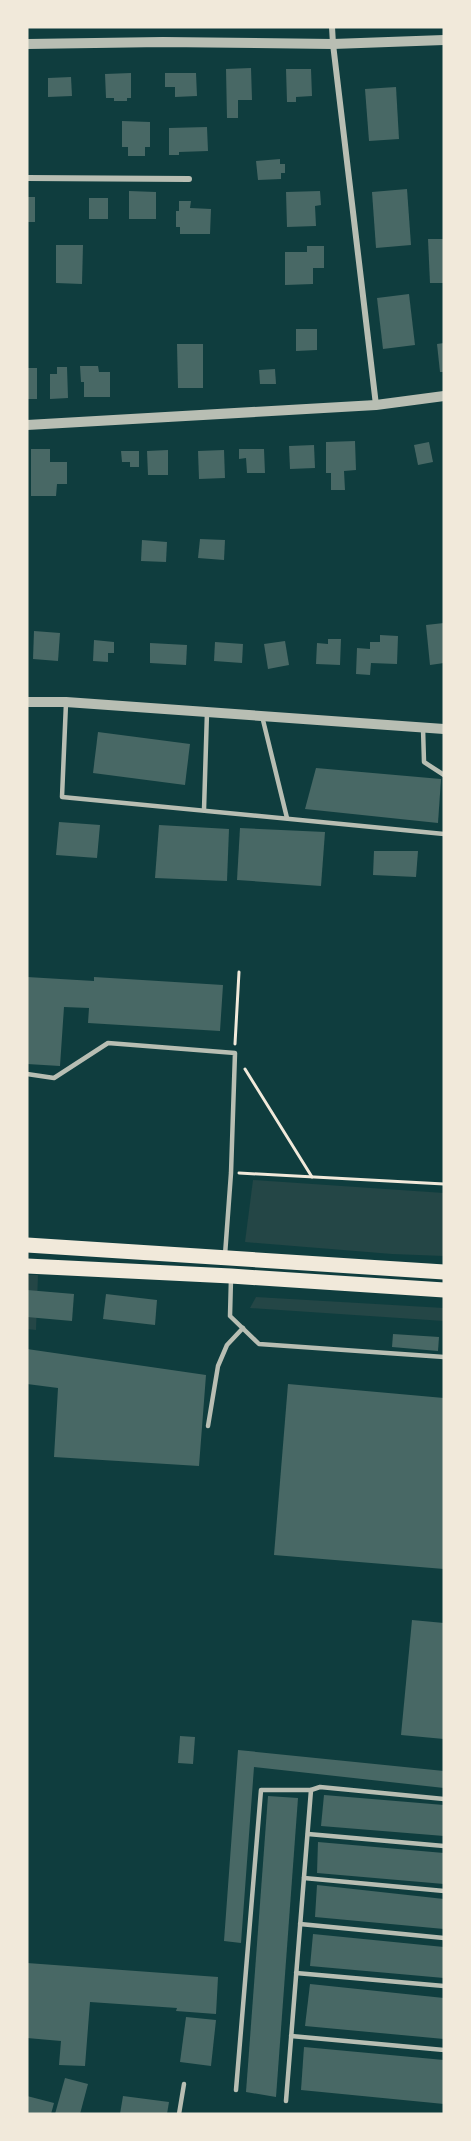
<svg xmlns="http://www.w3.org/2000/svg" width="471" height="2141" font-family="'Noto Sans',sans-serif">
  <rect width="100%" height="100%" fill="#0f3d3e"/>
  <g fill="#244646">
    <path d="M 253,1180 L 444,1193 L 444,1256 L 392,1254 L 245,1242 Z"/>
    <path d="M 27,1275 L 38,1275 L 36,1330 L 27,1329 Z"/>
    <path d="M 256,1297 L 444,1308 L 444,1321 L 250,1308 Z"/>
  </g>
  <g fill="#486865">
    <path d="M 251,68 L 252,100 L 238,100 L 238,118 L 227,118 L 226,69 Z"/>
    <path d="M 286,69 L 311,69 L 312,96 L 296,97 L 296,102 L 287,102 Z"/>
    <path d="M 131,73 L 131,98 L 127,98 L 127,101 L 114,101 L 114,98 L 106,98 L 105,74 Z"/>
    <path d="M 165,73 L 196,73 L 197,96 L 175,97 L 175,87 L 165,87 Z"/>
    <path d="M 71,77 L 72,96 L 48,97 L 48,78 Z"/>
    <path d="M 396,87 L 399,139 L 369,141 L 365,89 Z"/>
    <path d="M 122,121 L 150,122 L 150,147 L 145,147 L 145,156 L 128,156 L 128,147 L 122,147 Z"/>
    <path d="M 207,127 L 208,151 L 179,152 L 179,155 L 169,155 L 169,128 Z"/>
    <path d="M 280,159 L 280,164 L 285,164 L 285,173 L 281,173 L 281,179 L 258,180 L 256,161 Z"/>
    <path d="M 407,189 L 411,245 L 376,248 L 372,192 Z"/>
    <path d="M 129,191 L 156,192 L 156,219 L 129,219 Z"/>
    <path d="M 320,191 L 321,205 L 315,206 L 316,226 L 287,227 L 286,192 Z"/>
    <rect x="27" y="197" width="8" height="25"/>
    <rect x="89" y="198" width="19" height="21"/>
    <path d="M 179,201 L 191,201 L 190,208 L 211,209 L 210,234 L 180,234 L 180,227 L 176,227 L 176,211 L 179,211 Z"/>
    <path d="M 428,239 L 444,239 L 444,283 L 430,283 Z"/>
    <path d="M 56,245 L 83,245 L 82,284 L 56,283 Z"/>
    <path d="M 307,246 L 324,246 L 324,268 L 313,268 L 313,284 L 285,285 L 285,252 L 307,252 Z"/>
    <path d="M 409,294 L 415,345 L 383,349 L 377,298 Z"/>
    <path d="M 296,329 L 317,329 L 317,350 L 296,351 Z"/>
    <path d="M 444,343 L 444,372 L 440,372 L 437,344 Z"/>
    <path d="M 177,344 L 203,344 L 203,388 L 178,388 Z"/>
    <path d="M 80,366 L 98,366 L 99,372 L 110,372 L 110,397 L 84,397 L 84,382 L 81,382 Z"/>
    <path d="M 57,367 L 67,367 L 68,398 L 50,399 L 50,374 L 57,374 Z"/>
    <rect x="27" y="368" width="10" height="31"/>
    <path d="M 275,369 L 276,384 L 260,384 L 259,370 Z"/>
    <path d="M 355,441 L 356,470 L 344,471 L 345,490 L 331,490 L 331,473 L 326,473 L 326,442 Z"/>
    <path d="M 429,442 L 433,462 L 418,465 L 414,445 Z"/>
    <path d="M 314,445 L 315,468 L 290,469 L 289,446 Z"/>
    <path d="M 31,449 L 50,449 L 50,462 L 67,462 L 67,484 L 57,484 L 56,496 L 31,496 Z"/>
    <path d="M 239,449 L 264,449 L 265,473 L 247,473 L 246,458 L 239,459 Z"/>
    <path d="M 168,450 L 168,475 L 148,475 L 147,451 Z"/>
    <path d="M 224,450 L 225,478 L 199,479 L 198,451 Z"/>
    <path d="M 121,451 L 139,451 L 139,467 L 130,467 L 130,462 L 122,462 Z"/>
    <path d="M 200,539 L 225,540 L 224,560 L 198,558 Z"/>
    <path d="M 142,540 L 167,542 L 166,562 L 141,561 Z"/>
    <path d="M 444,623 L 444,663 L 430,665 L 426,625 Z"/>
    <path d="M 34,631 L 60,633 L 58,661 L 33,659 Z"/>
    <path d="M 380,635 L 398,636 L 397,664 L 371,663 L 370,675 L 356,674 L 357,648 L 370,649 L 370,642 L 380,642 Z"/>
    <path d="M 328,639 L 341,639 L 340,665 L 316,664 L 317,643 L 328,644 Z"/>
    <path d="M 94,640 L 114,642 L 114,653 L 108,653 L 108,662 L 93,661 Z"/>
    <path d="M 285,641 L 289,665 L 268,669 L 264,644 Z"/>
    <path d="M 215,642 L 243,644 L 242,663 L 214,661 Z"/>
    <path d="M 150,643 L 187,645 L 186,665 L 150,663 Z"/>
    <path d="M 98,732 L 190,744 L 185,785 L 93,773 Z"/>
    <path d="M 316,768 L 441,779 L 438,823 L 305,809 Z"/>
    <path d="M 59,822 L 100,825 L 97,858 L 56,855 Z"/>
    <path d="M 159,825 L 229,829 L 227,881 L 155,878 Z"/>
    <path d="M 240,828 L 325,832 L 321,886 L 237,880 Z"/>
    <path d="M 374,851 L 418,851 L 416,877 L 373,875 Z"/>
    <path d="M 27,977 L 94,981 L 94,977 L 223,985 L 220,1031 L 88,1023 L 89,1008 L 64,1007 L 60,1066 L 27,1064 Z"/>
    <path d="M 27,1290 L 74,1294 L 72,1321 L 27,1317 Z"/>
    <path d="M 106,1294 L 157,1300 L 155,1325 L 103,1319 Z"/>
    <path d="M 393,1334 L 439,1337 L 438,1351 L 392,1347 Z"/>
    <path d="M 27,1349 L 206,1375 L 199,1466 L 54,1457 L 58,1388 L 27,1384 Z"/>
    <path d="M 288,1384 L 444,1398 L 444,1569 L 274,1555 Z"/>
    <path d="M 412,1620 L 444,1623 L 444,1739 L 401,1735 Z"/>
    <path d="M 180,1736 L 195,1737 L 193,1764 L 178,1763 Z"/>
    <path d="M 238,1750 L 444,1771 L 444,1788 L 254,1767 L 241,1943 L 224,1941 Z"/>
    <path d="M 324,1795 L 444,1805 L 444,1836 L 321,1826 Z"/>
    <path d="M 268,1796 L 298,1798 L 276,2097 L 246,2092 Z"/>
    <path d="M 318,1842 L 444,1853 L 444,1884 L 317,1873 Z"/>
    <path d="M 317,1885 L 444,1899 L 444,1929 L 315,1917 Z"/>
    <path d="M 313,1934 L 444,1947 L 444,1978 L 310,1966 Z"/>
    <path d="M 27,1963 L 218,1977 L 216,2014 L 176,2011 L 177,2008 L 90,2002 L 85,2066 L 59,2065 L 61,2041 L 27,2038 Z"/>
    <path d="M 310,1984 L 444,1998 L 444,2039 L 305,2026 Z"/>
    <path d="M 186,2017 L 216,2020 L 211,2066 L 180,2062 Z"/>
    <path d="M 304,2047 L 444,2060 L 444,2104 L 301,2090 Z"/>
    <path d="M 65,2078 L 88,2084 L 80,2114 L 55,2114 Z"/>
    <path d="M 27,2096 L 54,2103 L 51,2114 L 27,2114 Z"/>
    <path d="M 123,2096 L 169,2102 L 167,2114 L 120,2114 Z"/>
  </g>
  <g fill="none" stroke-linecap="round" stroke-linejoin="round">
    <g stroke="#f1e9da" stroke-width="3">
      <path d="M 235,1044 L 239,972"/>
      <path d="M 245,1069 L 312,1177"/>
      <path d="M 239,1173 L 444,1184"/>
    </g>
    <g stroke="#b8beb3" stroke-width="4.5">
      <path d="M 66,703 L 62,797 L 444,834"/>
      <path d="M 262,716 L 287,818"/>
      <path d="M 423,728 L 424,762 L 444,775"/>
      <path d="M 204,810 L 207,712"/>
      <path d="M 27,1074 L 54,1078 L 108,1043 L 235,1053 L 231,1173 L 225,1255"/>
      <path d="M 231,1278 L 230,1316 L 259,1344 L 444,1357"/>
      <path d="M 208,1426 L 218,1366 L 227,1345 L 243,1328"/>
      <path d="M 311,1790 L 320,1787 L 444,1799"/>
      <path d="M 308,1834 L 444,1846"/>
      <path d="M 304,1878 L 444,1891"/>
      <path d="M 300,1924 L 444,1938"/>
      <path d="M 296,1973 L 444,1986"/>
      <path d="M 291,2036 L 444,2050"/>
      <path d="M 236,2090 L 261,1790 L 311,1790 L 286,2101"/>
      <path d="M 179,2114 L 184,2084"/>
    </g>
    <g stroke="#b8beb3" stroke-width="6">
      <path d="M 332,27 L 333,44 L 376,405"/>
      <path d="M 27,178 L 189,179"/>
    </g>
    <g stroke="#b8beb3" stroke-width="10">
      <path d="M 27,44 L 163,42 L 333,44 L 444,40"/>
      <path d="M 27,425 L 376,405 L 444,396"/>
      <path d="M 27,702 L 66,702 L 444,729"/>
    </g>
    <g stroke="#f1e9da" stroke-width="15">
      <path d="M 27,1245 L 444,1272"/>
      <path d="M 27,1266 L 231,1276 L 444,1290"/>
    </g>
  </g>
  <rect width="471" height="2141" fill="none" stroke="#f1e9da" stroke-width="57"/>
</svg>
